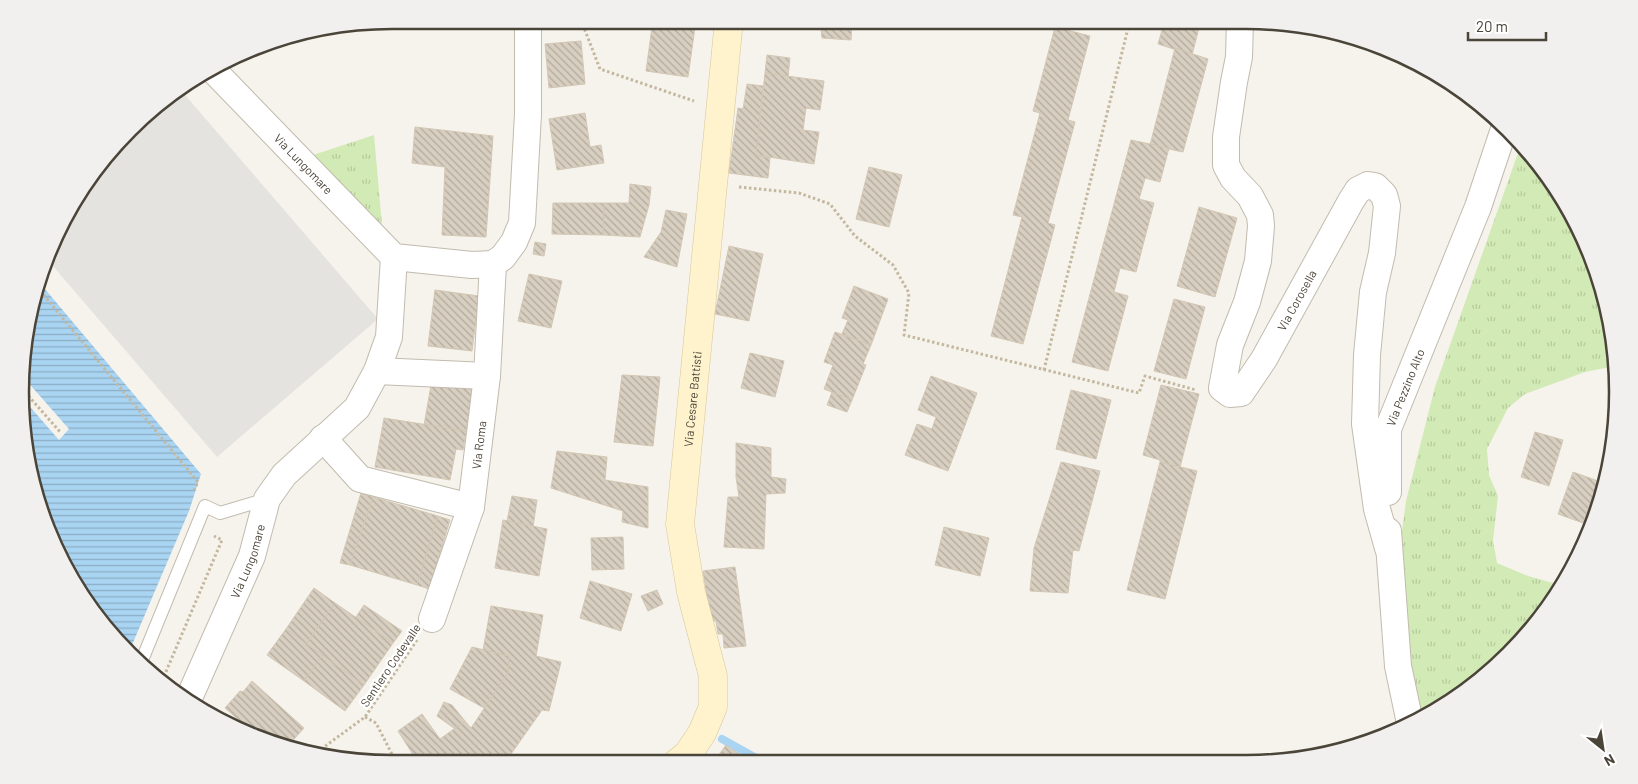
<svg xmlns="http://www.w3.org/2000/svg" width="1638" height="784" font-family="Barlow,sans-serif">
  <defs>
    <pattern id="grass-tufts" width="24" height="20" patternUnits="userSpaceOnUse" patternTransform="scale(1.25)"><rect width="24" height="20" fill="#d2eab5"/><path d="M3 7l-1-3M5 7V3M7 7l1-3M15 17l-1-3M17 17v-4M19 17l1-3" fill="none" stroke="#b6ca9c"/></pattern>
    <pattern id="water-rules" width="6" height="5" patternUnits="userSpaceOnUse" patternTransform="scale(1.25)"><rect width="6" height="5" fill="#a9d4f2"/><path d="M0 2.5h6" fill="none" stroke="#8caec5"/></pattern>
    <pattern id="building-back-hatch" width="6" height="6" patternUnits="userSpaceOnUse" patternTransform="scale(1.25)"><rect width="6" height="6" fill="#d8cfc1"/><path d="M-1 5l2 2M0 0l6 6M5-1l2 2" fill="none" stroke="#b1aa9e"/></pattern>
  </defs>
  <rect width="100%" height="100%" fill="#f6f3ec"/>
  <g fill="url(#grass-tufts)">
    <path d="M 374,135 L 382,225 L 313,155 Z"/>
    <path d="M 1518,153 L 1530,154 L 1555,186 L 1590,250 L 1611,320 L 1615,366 L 1585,372 L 1525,394 L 1508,408 L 1487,449 L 1489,475 L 1498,496 L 1493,540 L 1497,563 L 1528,576 L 1560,585 L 1541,619 L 1473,687 L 1422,716 L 1410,678 L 1396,576 L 1406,501 L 1435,387 Z"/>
  </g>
  <path fill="#e5e3e0" d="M 180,89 L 378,319 L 217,457 L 46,258 L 48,250 L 83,186 L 165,97 Z"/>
  <path fill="url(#water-rules)" d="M 39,282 L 201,474 L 189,511 L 129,652 L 97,618 L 58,557 L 23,441 L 25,401 L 59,440 L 69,429 L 25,379 L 27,319 Z"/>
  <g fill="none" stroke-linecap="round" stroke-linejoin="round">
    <path stroke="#a9d4f2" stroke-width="8" d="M 722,739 L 765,763"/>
  </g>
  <g fill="url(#building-back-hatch)" stroke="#d3c7b4">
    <path d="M 653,20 L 696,20 L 688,77 L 646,71 Z"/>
    <path d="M 785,20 L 852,20 L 851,40 L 822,38 L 821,29 L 785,26 Z"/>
    <path d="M 1165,20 L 1201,20 L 1192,55 L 1158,44 Z"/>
    <path d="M 1055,27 L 1090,36 L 1068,120 L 1075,122 L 1048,223 L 1055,225 L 1023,344 L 991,336 L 1022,217 L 1013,215 L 1040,113 L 1033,111 Z"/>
    <path d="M 581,41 L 585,84 L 549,88 L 545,44 Z"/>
    <path d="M 1175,48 L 1208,59 L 1183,152 L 1150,145 Z"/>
    <path d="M 767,55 L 790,58 L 788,77 L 765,73 Z"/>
    <path d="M 765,73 L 824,81 L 820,110 L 806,108 L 803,130 L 819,132 L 814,164 L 756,155 Z"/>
    <path d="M 747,84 L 763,86 L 756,155 L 770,158 L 768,178 L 729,173 L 738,108 L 743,109 Z"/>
    <path d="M 585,113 L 590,147 L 601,145 L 604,163 L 557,170 L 549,119 Z"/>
    <path d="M 415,127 L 493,136 L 486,237 L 442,235 L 445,167 L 412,163 Z"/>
    <path d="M 1131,140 L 1169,148 L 1160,182 L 1145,178 L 1144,182 L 1139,199 L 1154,203 L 1136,272 L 1120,268 L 1114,292 L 1128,296 L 1108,371 L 1072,362 Z"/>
    <path d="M 869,167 L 902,175 L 889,227 L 856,219 Z"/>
    <path d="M 630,184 L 651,187 L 649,205 L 640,237 L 603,235 L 604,203 L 629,203 Z"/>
    <path d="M 553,203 L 604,203 L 603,235 L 552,234 Z"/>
    <path d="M 1199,207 L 1237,218 L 1215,297 L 1177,286 Z"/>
    <path d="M 666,210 L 687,214 L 677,267 L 644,257 L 661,232 Z"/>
    <path d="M 535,242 L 546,244 L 544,256 L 533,254 Z"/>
    <path d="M 729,246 L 763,254 L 749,321 L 715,314 Z"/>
    <path d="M 529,274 L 562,281 L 551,328 L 518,321 Z"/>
    <path d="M 854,286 L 888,299 L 871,345 L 842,334 L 848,320 L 842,318 Z"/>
    <path d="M 435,290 L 479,296 L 472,351 L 428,346 Z"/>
    <path d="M 1174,299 L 1205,307 L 1186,379 L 1154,371 Z"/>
    <path d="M 835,332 L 871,345 L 863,364 L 866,365 L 852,400 L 824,389 L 833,365 L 824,362 Z"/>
    <path d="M 750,353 L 784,361 L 775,397 L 741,388 Z"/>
    <path d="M 622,375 L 660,377 L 653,446 L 614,442 Z"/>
    <path d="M 931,376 L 977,393 L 948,471 L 905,455 L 917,424 L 932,429 L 936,417 L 918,410 Z"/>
    <path d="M 432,380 L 474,388 L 466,431 L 424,425 Z"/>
    <path d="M 1161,385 L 1199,394 L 1180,467 L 1160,462 L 1160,460 L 1143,455 Z"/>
    <path d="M 1071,390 L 1111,400 L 1096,459 L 1056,449 Z"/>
    <path d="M 832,392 L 852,400 L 847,412 L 827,405 Z"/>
    <path d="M 384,418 L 466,431 L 463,450 L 456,449 L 450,480 L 375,467 Z"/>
    <path d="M 1535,432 L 1563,440 L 1549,486 L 1521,477 Z"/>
    <path d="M 736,443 L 771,448 L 771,477 L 786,479 L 785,493 L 766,494 L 764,549 L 724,547 L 728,497 L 739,497 L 736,477 Z"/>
    <path d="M 557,451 L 607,457 L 605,480 L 648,487 L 648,528 L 622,522 L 623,511 L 551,488 Z"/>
    <path d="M 1061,462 L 1100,471 L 1079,551 L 1073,550 L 1068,593 L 1030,591 L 1034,548 Z"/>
    <path d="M 1160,462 L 1197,471 L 1165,599 L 1127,590 Z"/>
    <path d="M 1573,472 L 1598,481 L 1583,523 L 1558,514 Z"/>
    <path d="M 361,493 L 373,497 L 350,565 L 340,563 Z"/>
    <path d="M 512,496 L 537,500 L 533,527 L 507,521 Z"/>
    <path d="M 373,497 L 438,516 L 417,585 L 350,565 Z"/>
    <path d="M 438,516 L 450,520 L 429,589 L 417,585 Z"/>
    <path d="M 503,520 L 547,529 L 539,576 L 495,568 Z"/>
    <path d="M 944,527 L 989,538 L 980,576 L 935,565 Z"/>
    <path d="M 623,537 L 624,569 L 592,570 L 591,538 Z"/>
    <path d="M 735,567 L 746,646 L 724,648 L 723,634 L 718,634 L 716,621 L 711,621 L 703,571 Z"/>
    <path d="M 590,581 L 632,594 L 621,631 L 580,618 Z"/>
    <path d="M 314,588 L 335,603 L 306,644 L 286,629 Z"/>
    <path d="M 657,590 L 663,604 L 648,611 L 641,596 Z"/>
    <path d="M 335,603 L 393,643 L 364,685 L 306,644 Z"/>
    <path d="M 364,605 L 402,631 L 393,643 L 356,617 Z"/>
    <path d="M 491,606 L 543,615 L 536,656 L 561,662 L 549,711 L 542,710 L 504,764 L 500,764 L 486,754 L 493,764 L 419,764 L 398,731 L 422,714 L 440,739 L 465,721 L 471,728 L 508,673 L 509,656 L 483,650 Z"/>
    <path d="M 286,629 L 322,655 L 304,681 L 267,655 Z"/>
    <path d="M 472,647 L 509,656 L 508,673 L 484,708 L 450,689 Z"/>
    <path d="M 322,655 L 364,685 L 345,711 L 304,681 Z"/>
    <path d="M 252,681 L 304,728 L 287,747 L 249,736 L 244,732 L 248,728 L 225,708 L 240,691 L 243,692 Z"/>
    <path d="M 444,702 L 452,705 L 465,721 L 455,729 L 437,716 Z"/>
    <path d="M 726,745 L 748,760 L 751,757 L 757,763 L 713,763 Z"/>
  </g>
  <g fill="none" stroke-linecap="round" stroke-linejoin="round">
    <g stroke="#c2bbae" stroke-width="14">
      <path id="lane" d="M 140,665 L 205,506 L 220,513 L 267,499"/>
    </g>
    <g stroke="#c2bbae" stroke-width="28">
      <g id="street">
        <path id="s1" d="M 1240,20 L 1239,57 L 1234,82 L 1226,137 L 1226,165 L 1233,178 L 1250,196 L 1260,215 L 1261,226 L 1258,261 L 1247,302 L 1230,345 L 1222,388 L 1230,394 L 1241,393 L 1264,359 L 1351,201 L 1358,190 L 1368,185 L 1375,186 L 1384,195 L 1387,206 L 1382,253 L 1373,292 L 1367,355 L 1365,424 L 1377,509 L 1388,548"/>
        <path id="s2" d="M 214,71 L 394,257 L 472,265 L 493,264 L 503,257 L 514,242 L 522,223 L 528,114 L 528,20"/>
        <path d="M 377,371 L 487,376"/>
        <path d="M 323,438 L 360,479 L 471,507"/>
        <path id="s3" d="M 1388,492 L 1388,429 L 1478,207 L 1505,126"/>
        <path d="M 1388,531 L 1398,666 L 1410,723"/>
        <path id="s4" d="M 432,619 L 471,507 L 487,376 L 493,264"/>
        <path id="s5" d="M 189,698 L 252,556 L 267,499 L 284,475 L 357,408 L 377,371 L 389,337 L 394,257"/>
      </g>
    </g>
    <g stroke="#d6c79b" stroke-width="29">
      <g id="secondary">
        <path id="s6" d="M 677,763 L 688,754 L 702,733 L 713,707 L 713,676 L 691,592 L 680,524 L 729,20"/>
      </g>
    </g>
    <g stroke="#c4b79f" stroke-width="3" stroke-dasharray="2.5 2.5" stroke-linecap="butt">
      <path d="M 581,20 L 600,69 L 694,101"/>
      <path d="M 739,187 L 799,193 L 830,204 L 855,236 L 893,265 L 909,293 L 904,335 L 1139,393 L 1145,376 L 1196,390"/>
      <path d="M 37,287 L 198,482 L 194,490"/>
      <path d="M 1044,370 L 1130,20"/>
      <path d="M 25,392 L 61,433"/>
      <path d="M 162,681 L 222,540 L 214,536"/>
      <path d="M 365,717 L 376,723 L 397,764"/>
      <path d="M 313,755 L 365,717 L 417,640"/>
    </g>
    <use href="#lane" stroke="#fff" stroke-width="12"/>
    <use href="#street" stroke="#fff" stroke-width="26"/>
    <use href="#secondary" stroke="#fff3cd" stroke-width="28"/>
  </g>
  <g text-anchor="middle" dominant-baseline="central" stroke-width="5" stroke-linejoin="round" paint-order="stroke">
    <g font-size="12" fill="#4b4439" stroke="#fff">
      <text stroke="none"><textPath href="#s2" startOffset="129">Via Lungomare</textPath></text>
      <text stroke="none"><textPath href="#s1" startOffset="515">Via Corosella</textPath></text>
      <text stroke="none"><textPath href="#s3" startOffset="108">Via Pezzino Alto</textPath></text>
      <text stroke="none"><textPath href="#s6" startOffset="380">Via Cesare Battisti</textPath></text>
      <text stroke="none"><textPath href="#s4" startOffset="181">Via Roma</textPath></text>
      <text stroke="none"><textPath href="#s5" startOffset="149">Via Lungomare</textPath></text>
      <text transform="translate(390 665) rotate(-56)">Sentiero Codevalle</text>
    </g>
  </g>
  <path d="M0 0H1638V784H0ZM392 29H1246A363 363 0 0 1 1609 392V392A363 363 0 0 1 1246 755H392A363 363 0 0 1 29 392V392A363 363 0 0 1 392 29Z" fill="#f1f0ef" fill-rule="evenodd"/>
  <path fill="none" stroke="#4b4439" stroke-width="2.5" d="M392 29H1246A363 363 0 0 1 1609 392V392A363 363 0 0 1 1246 755H392A363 363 0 0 1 29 392V392A363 363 0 0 1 392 29Z"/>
  <g transform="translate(1603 749) rotate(150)" stroke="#ffffff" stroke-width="4" paint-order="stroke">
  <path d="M0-4L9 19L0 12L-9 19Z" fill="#4b4439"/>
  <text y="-8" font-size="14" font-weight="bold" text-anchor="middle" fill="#4b4439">N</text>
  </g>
  <path d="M1468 32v8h78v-8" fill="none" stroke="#4b4439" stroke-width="2.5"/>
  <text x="1476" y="32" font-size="15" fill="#4b4439" stroke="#ffffff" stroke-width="4" paint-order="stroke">20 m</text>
</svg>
